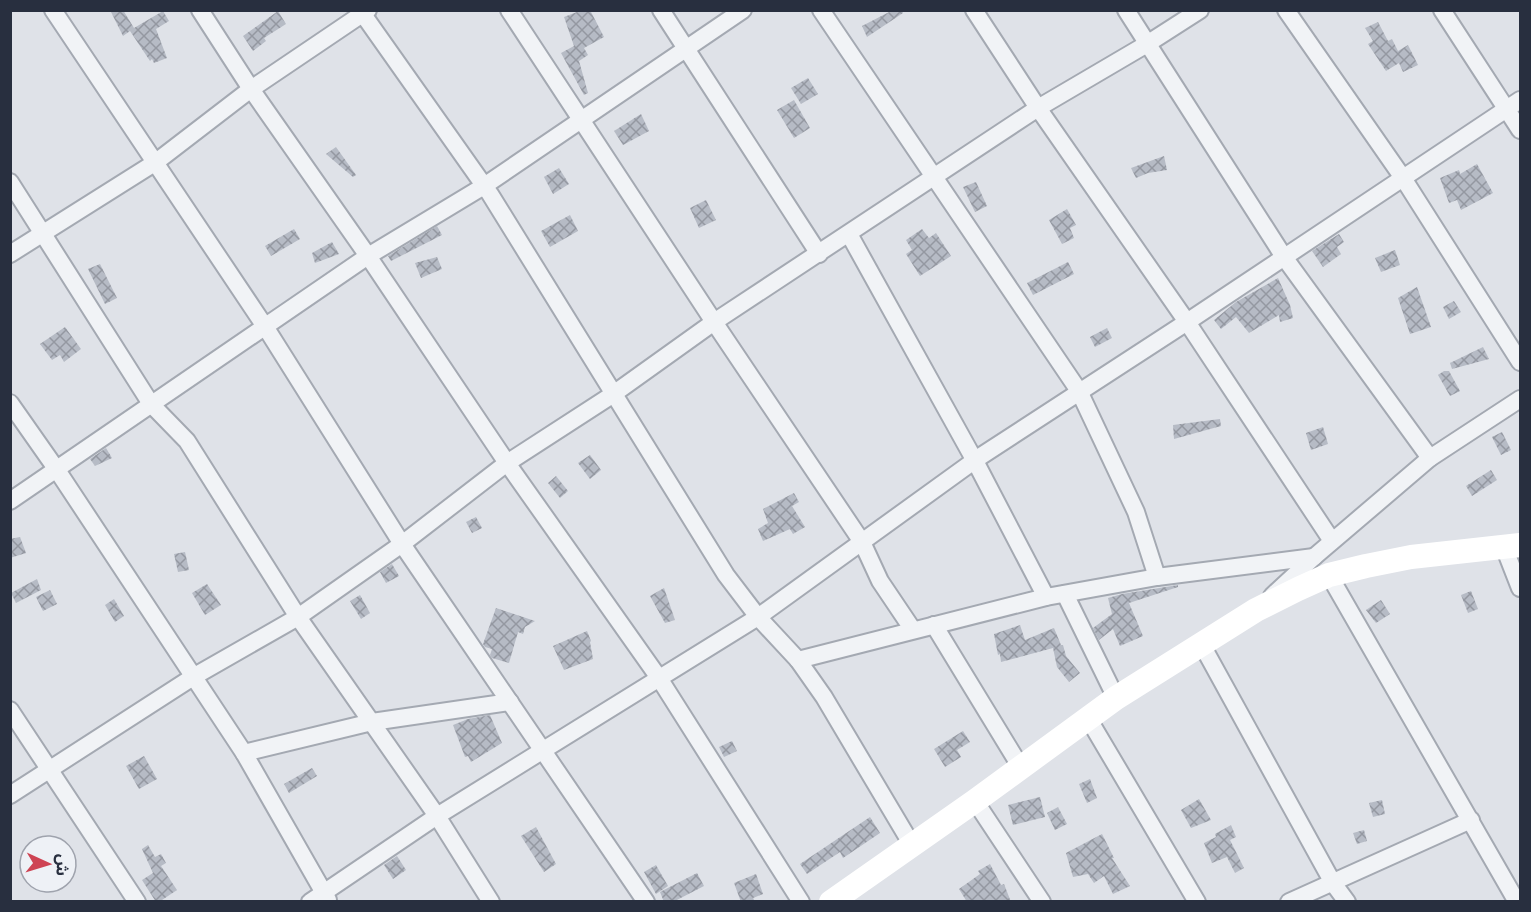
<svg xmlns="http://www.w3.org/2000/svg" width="1531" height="912" font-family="Manrope,'Noto Sans Arabic',sans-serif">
  <defs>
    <pattern id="building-cross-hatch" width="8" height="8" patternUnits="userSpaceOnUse" patternTransform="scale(1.5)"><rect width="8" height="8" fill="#b6bbc5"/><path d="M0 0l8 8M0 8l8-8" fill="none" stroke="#9498a1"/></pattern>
  </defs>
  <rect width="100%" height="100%" fill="#dfe2e8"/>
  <g fill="url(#building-cross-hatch)">
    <path d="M 110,10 L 123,10 L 134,28 L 163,11 L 169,21 L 156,29 L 167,58 L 154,63 L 152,59 L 150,61 L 130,31 L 123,36 Z"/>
    <path d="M 582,10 L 590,10 L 604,37 L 584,48 L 588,55 L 579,61 L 588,93 L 584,95 L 561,53 L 574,46 L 564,17 Z"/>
    <path d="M 893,10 L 902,10 L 903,13 L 867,37 L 862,26 Z"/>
    <path d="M 278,11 L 286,24 L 264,38 L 266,41 L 253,51 L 243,36 Z"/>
    <path d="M 1378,22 L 1388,41 L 1392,39 L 1398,51 L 1408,45 L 1418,65 L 1403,72 L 1399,63 L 1386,71 L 1368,44 L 1373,41 L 1365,28 Z"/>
    <path d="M 808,78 L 818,94 L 801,104 L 791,88 Z"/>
    <path d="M 794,100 L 810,128 L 794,138 L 777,110 Z"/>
    <path d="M 641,114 L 649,131 L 623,145 L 614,131 Z"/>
    <path d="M 336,147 L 356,175 L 353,177 L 326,154 Z"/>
    <path d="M 1164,156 L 1167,170 L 1148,173 L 1136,178 L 1131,168 Z"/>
    <path d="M 1477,164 L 1493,193 L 1461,210 L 1457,200 L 1449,203 L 1440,178 L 1459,170 L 1460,174 Z"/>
    <path d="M 559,168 L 569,184 L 553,194 L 544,177 Z"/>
    <path d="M 976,182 L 987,206 L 975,212 L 963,187 Z"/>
    <path d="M 706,200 L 716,220 L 699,228 L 690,208 Z"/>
    <path d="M 1067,209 L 1076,225 L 1070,228 L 1074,238 L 1062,244 L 1049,220 Z"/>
    <path d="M 570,215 L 578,231 L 550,247 L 541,231 Z"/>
    <path d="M 437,226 L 442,235 L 391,261 L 388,256 Z"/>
    <path d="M 294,229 L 300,239 L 271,256 L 265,246 Z"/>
    <path d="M 922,229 L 929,238 L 936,233 L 951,256 L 920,276 L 906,254 L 912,250 L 906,240 Z"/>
    <path d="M 1339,234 L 1344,242 L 1337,247 L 1341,254 L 1323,267 L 1312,251 Z"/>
    <path d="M 332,242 L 339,254 L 315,263 L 312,253 Z"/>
    <path d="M 1395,250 L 1400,265 L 1381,272 L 1375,258 Z"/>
    <path d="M 437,257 L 442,269 L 421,278 L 415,263 Z"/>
    <path d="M 1068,262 L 1074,274 L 1033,295 L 1027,283 Z"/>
    <path d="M 100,264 L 117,298 L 105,304 L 88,269 Z"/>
    <path d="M 1278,278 L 1290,305 L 1293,318 L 1280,322 L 1279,315 L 1249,333 L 1236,317 L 1221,329 L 1214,320 L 1236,302 Z"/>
    <path d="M 1417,287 L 1431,327 L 1410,334 L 1398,298 Z"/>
    <path d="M 1454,301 L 1461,312 L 1449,319 L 1443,307 Z"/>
    <path d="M 65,327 L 81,349 L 64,362 L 60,355 L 52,360 L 40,344 Z"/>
    <path d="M 1107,328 L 1112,338 L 1095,347 L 1090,337 Z"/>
    <path d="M 1483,347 L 1489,359 L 1452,369 L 1450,363 Z"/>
    <path d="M 1444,371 L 1449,371 L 1460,391 L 1450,396 L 1438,375 Z"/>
    <path d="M 1220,419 L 1221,426 L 1174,439 L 1173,425 Z"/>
    <path d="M 1323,427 L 1328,444 L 1311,450 L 1306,433 Z"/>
    <path d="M 1502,432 L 1511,450 L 1501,455 L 1492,437 Z"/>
    <path d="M 106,448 L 112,458 L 95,466 L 90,459 Z"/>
    <path d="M 590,455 L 601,470 L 590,479 L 578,463 Z"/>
    <path d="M 1491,470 L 1497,480 L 1472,496 L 1466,486 Z"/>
    <path d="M 556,476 L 568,491 L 560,498 L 548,483 Z"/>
    <path d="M 794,493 L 799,502 L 792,506 L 805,527 L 793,534 L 790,529 L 763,541 L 758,529 L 768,523 L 763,509 Z"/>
    <path d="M 476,517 L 482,528 L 472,533 L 466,522 Z"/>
    <path d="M 20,537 L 26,553 L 10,558 L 10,539 Z"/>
    <path d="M 185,552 L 189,570 L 178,572 L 174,554 Z"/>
    <path d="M 392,564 L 399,576 L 386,583 L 380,572 Z"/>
    <path d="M 37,579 L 41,590 L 16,603 L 11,593 Z"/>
    <path d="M 207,584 L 221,605 L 205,615 L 192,593 Z"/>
    <path d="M 1178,585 L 1178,587 L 1129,603 L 1143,636 L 1120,646 L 1113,629 L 1099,640 L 1093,628 L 1112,614 L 1108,598 L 1122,594 Z"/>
    <path d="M 664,588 L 675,620 L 665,623 L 650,596 Z"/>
    <path d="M 50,590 L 57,604 L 43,611 L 36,597 Z"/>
    <path d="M 1471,591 L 1478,609 L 1468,613 L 1461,595 Z"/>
    <path d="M 360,595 L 370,613 L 361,619 L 350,601 Z"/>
    <path d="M 114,599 L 124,616 L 115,622 L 105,605 Z"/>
    <path d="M 1381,600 L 1390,614 L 1376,623 L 1366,610 Z"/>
    <path d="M 496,608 L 535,621 L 525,627 L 523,634 L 518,632 L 509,663 L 492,658 L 490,655 L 492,649 L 485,647 L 483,644 Z"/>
    <path d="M 1020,625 L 1025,640 L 1054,628 L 1061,645 L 1063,645 L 1066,656 L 1080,673 L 1069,682 L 1057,667 L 1053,648 L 1001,662 L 1000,654 L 998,655 L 994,634 Z"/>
    <path d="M 587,631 L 591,641 L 590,642 L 593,659 L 564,670 L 553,646 Z"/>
    <path d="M 490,715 L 502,743 L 471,762 L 468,756 L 465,757 L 453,725 L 468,719 Z"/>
    <path d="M 963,731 L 970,742 L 957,750 L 961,757 L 945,767 L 934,749 Z"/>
    <path d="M 732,741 L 737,751 L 724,757 L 719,747 Z"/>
    <path d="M 144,756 L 157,779 L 139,789 L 126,766 Z"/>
    <path d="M 312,768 L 317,776 L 289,793 L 284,784 Z"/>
    <path d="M 1090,779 L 1097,798 L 1087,803 L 1079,784 Z"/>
    <path d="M 1040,797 L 1045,817 L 1013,825 L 1008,805 Z"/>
    <path d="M 1199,799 L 1211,820 L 1191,828 L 1181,810 Z"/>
    <path d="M 1382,800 L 1385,814 L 1373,817 L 1369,803 Z"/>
    <path d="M 1058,807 L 1067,824 L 1055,830 L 1047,813 Z"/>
    <path d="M 870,817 L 880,833 L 843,858 L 840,852 L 807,874 L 800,864 Z"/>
    <path d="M 1231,825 L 1236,837 L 1230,840 L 1244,868 L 1235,873 L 1227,857 L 1212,863 L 1204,843 L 1216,837 L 1215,834 Z"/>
    <path d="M 536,827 L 556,864 L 544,872 L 521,836 Z"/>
    <path d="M 1364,830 L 1367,841 L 1357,844 L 1353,833 Z"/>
    <path d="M 1102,834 L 1114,858 L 1112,858 L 1130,886 L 1113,894 L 1104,876 L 1094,883 L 1088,874 L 1073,877 L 1066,853 Z"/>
    <path d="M 148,845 L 155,857 L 161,854 L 166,863 L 161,866 L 177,890 L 159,902 L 156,902 L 142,880 L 153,873 L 142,849 Z"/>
    <path d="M 397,856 L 406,870 L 393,879 L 384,865 Z"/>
    <path d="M 990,864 L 1001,885 L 1004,884 L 1011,902 L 967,902 L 959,889 L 980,874 L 978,871 Z"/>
    <path d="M 656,865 L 668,886 L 656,894 L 644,872 Z"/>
    <path d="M 697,873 L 704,886 L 673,902 L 664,902 L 660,892 Z"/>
    <path d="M 756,874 L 763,894 L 753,898 L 755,902 L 741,902 L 734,883 Z"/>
  </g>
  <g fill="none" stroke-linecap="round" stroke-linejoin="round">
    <g stroke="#a4a9b2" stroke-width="20">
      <g id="street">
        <path d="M 53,10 L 266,328 L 402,544 L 646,902"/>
        <path d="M 200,10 L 251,89 L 368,256 L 507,463 L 659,678 L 801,902"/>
        <path d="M 360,10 L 490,194 L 726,575 L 758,617 L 798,660 L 824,697 L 912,845"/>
        <path d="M 509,10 L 714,322 L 862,542 L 880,581 L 913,630"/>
        <path d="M 661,10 L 819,254"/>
        <path d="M 821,10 L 1079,391 L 1136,512 L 1157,577"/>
        <path d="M 974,10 L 1038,108 L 1187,322 L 1332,541"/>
        <path d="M 1126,10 L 1284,257 L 1430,458"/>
        <path d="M 1286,10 L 1403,178 L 1520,362"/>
        <path d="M 1442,10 L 1520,130"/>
        <path d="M 10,182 L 151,404 L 187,441 L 298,617 L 437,816 L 491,902"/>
        <path d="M 849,234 L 975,461 L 1046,597"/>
        <path d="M 10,254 L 156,162 L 251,89 L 368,10"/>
        <path d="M 10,403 L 57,470 L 244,753 L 328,900"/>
        <path d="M 10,501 L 368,256 L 484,186 L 743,10"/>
        <path d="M 1504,547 L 1520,588"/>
        <path d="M 1329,575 L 1517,902"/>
        <path d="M 1065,594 L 1116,698"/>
        <path d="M 1272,596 L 1314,557 L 1430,458 L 1520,399"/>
        <path d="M 934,625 L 1020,766"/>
        <path d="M 1202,645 L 1333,883 L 1347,902"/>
        <path d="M 798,660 L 1046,597 L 1157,577 L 1314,557"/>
        <path d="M 10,710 L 137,902"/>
        <path d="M 1088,718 L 1197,902"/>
        <path d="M 244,753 L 372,722 L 510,702"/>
        <path d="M 10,795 L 193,677 L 298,617 L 402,544 L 507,463 L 612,395 L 714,322 L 1038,108 L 1147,44 L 1200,10"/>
        <path d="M 975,801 L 1042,902"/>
        <path d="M 310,902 L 437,816 L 758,617 L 978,458 L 1187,322 L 1520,100"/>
        <path d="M 1289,902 L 1471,820"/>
      </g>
    </g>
    <use href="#street" stroke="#f1f3f6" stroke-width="16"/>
    <path stroke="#fff" stroke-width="24" d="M 831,902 L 975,801 L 1116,698 L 1256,610 L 1298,589 L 1329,575 L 1366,566 L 1411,557 L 1520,545"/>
  </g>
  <rect width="1531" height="912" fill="none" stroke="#282f3f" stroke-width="24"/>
  <g transform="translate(48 864) rotate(94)"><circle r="28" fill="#eef1f6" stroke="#9fa3ad" stroke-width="1.5"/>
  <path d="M0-4.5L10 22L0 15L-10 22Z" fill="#ce4353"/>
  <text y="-9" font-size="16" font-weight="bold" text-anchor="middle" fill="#282f3f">ش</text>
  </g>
</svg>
